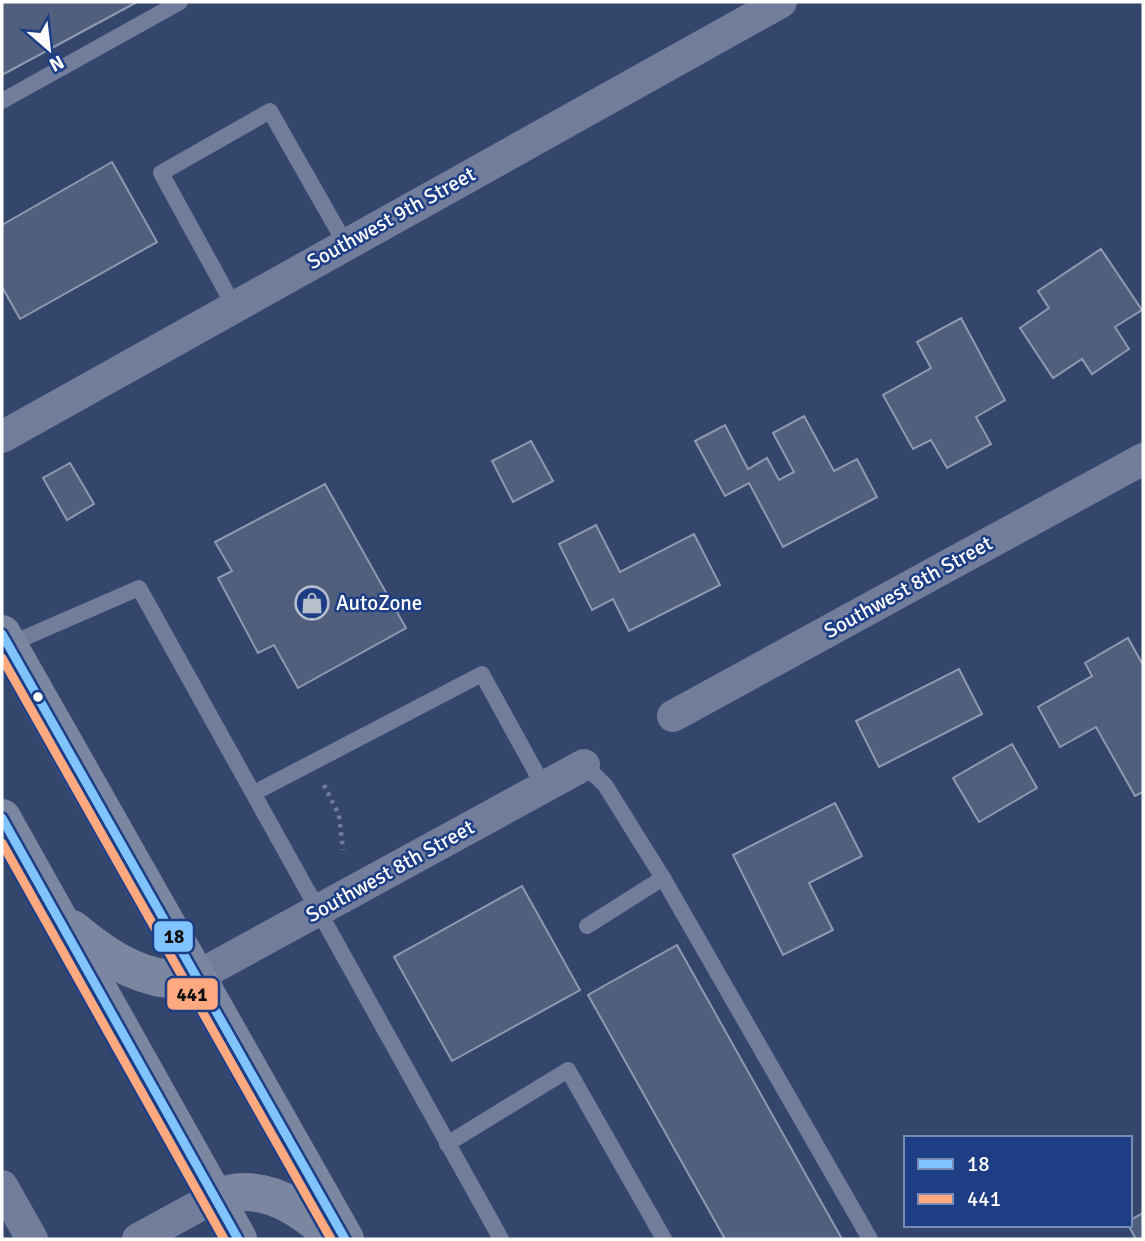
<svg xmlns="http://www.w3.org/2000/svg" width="1145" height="1241" viewBox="0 0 1145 1241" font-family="Signika,sans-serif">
<rect width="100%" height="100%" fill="#35466d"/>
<g fill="#505f7e" stroke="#8f9ab1" stroke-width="2">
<path d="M2 2H137L2 75Z"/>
<path d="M112 162 157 242 20 319 2 287V225Z"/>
<path d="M1101 249 1142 310 1115 327 1129 349 1092 374 1082 359 1053 378 1020 328 1049 308 1038 291Z"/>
<path d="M961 318 1005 400 976 417 991 444 947 468 931 440 913 449 883 395 931 368 917 342Z"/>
<path d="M804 416 834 471 857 459 877 497 783 547 749 483 725 496 695 441 725 425 748 469 767 458 779 480 794 472 773 433Z"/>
<path d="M531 441 553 481 513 502 492 461Z"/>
<path d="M70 463 94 504 67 520 43 478Z"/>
<path d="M325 484 406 628 298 688 274 645 258 653 218 578 232 571 215 542Z"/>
<path d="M596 525 620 572 694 534 720 585 629 631 613 599 592 610 559 544Z"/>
<path d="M1128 638 1143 665V792L1135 796 1096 727 1060 747 1038 707 1092 676 1085 663Z"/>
<path d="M959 669 982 714 879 767 856 721Z"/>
<path d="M1012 744 1037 788 979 822 953 778Z"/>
<path d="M835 803 862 856 809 883 833 930 783 955 733 855Z"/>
<path d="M522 886 580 990 452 1061 394 957Z"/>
<path d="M677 945 842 1239H725L588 995Z"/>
<path d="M1143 1213V1239H1136L1128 1225 1129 1221Z"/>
</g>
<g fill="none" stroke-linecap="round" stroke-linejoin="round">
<path stroke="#717d9b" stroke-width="4.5" stroke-dasharray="3.5 5" stroke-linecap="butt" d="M324 785 339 815 343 850"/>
<g stroke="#717d9b" stroke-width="16">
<path d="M2 101 180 2"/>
<path d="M234 306 161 173 270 111 345 243"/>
<path d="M8 645 139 588 501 1239"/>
<path d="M584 765 605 785 663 878"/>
<path d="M254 793 482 674 544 787"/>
<path d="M587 926 663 878 870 1239"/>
<path d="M447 1144 568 1070 664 1239"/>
</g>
<g stroke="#717d9b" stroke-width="32">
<path d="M2 437 781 2"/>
<path d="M673 716 1143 459"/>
<path d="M196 977 584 765"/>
<path d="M2 1186 32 1239"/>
<path d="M138 1239 215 1197"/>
</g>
<g stroke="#7b86a0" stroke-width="38">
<path d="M2 634 345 1239"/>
<path d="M2 818 238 1239"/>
<path d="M72 929C100 952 131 975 169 979 178 980 188 978 196 977"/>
<path d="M215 1197C224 1196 233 1192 242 1192 280 1191 310 1216 337 1239"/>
</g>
<defs>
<g id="bus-1">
<path d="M2 634 345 1239"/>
<path d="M2 818 238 1239"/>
</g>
<g id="bus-2">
<path d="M2 658 331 1239"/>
<path d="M2 843 224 1239"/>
</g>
</defs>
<use href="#bus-1" stroke="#1d3e85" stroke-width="14"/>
<use href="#bus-2" stroke="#1d3e85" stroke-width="14"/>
<use href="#bus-1" stroke="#80c4ff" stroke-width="9"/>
<use href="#bus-2" stroke="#ffa980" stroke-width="9"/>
</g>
<defs>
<symbol id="shop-ring" viewBox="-11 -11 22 22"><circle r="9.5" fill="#1d3e85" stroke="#b8becc" stroke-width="1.5"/><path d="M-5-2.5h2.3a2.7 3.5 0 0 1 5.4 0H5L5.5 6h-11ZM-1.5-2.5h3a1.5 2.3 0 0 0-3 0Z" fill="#b8becc"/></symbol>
</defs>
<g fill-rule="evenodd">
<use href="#shop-ring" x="293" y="584" width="38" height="38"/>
</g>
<circle fill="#fff" stroke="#1d3e85" stroke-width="2.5" cx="38" cy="697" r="6"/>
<g text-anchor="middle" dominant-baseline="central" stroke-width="5" stroke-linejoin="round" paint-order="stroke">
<g font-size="21" fill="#fff" stroke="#1d3e85">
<text transform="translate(391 218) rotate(-29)">Southwest 9th Street</text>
<text transform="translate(908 587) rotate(-29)">Southwest 8th Street</text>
<text transform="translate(390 871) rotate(-29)">Southwest 8th Street</text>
</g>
<g font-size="21" fill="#fff" stroke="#1d3e85" text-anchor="start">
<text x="336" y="603">AutoZone</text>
</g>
</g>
<g stroke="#1d3e85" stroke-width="2.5">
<rect x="153" y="920" width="41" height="33" rx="7" fill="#80c4ff"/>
<rect x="166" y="977" width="53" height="34" rx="7" fill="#ffa980"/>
</g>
<g font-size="19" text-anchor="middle" font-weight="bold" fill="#111">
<text x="174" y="943">18</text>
<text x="192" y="1001">441</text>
</g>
<rect width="1145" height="1241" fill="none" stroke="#ffffff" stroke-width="7"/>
<rect x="904" y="1136" width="228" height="91" fill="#1d3e85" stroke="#778bb6" stroke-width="2"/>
<rect x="918" y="1159" width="35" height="10" fill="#80c4ff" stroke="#778bb6" stroke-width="2"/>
<text x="967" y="1171" font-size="21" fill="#ffffff">18</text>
<rect x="918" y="1194" width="35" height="10" fill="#ffa980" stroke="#778bb6" stroke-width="2"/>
<text x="967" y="1206" font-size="21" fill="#ffffff">441</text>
<g transform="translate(49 49) rotate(152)" stroke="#1d3e85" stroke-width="5" paint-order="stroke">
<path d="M0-5L12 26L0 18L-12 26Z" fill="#ffffff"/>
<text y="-10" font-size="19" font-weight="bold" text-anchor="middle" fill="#ffffff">N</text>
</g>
</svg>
